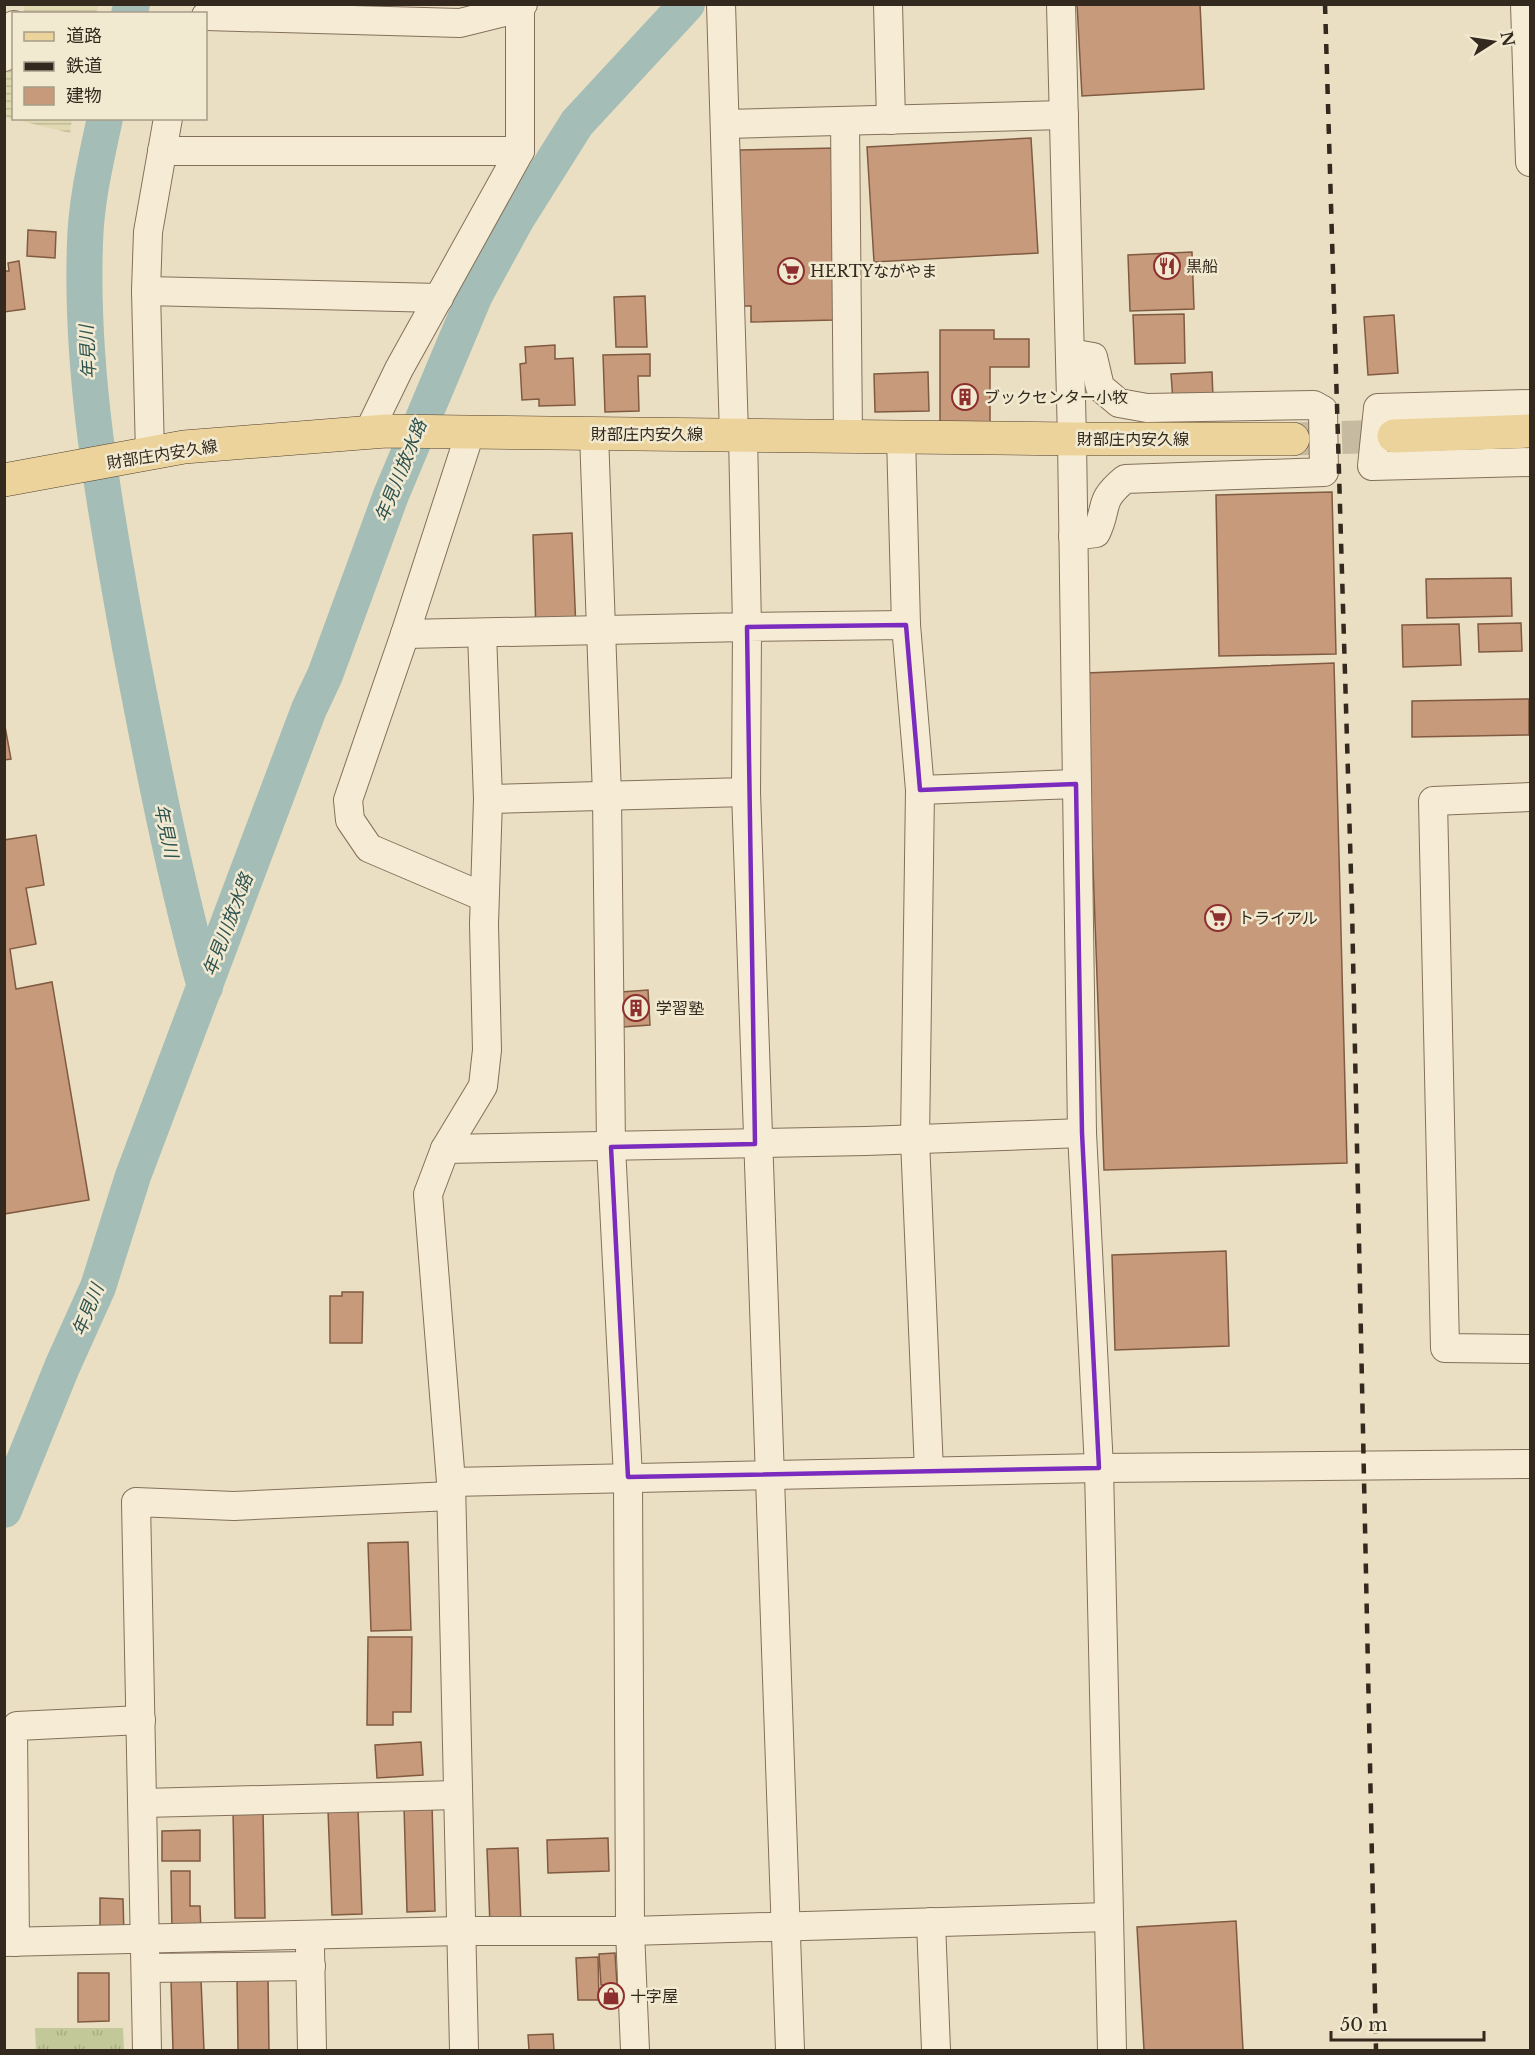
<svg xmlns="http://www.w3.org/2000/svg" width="1535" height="2055" viewBox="0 0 1535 2055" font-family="'Libre Baskerville','Noto Sans JP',serif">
<defs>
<pattern id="farmland-rules" width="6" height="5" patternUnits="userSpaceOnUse" patternTransform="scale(1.5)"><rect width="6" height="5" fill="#dfd8b0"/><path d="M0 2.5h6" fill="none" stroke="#c0b997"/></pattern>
<pattern id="park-tufts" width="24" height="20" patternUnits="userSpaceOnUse" patternTransform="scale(1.5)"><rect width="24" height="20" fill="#c2c897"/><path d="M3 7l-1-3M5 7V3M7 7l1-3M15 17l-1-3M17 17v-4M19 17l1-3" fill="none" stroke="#a7ac82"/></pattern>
</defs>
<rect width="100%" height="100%" fill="#eadfc2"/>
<g fill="url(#farmland-rules)">
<path d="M25 5V4L99 5 96 13H23Z"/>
<path d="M13 46 14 118 72 119 70 133 5 117V78Z"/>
</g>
<path fill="url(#park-tufts)" d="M35 2028H123L124 2050H36Z"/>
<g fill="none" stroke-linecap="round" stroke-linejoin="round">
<g stroke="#a4bdb6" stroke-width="36">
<path d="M129 14 132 4"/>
<path d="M105 118C96 160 86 201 85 243 80 379 106 514 130 647 152 762 174 875 205 987"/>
<path d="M4 1510 62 1367 98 1287 133 1176 309 709 325 675 391 495 475 295 516 220 577 123 687 4"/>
</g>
</g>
<g fill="#c69a7a" stroke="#805b42" stroke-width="1.5">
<path d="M1077 4H1200L1204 89 1082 96Z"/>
<path d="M1031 138 1038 253 874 262 867 147Z"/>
<path d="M837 148 834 320 751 322V306H743L740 150Z"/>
<path d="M28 230 56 232 55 258 27 256Z"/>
<path d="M1192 252 1194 309 1130 311 1128 255Z"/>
<path d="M19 261 25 309 4 312V271H9L8 263Z"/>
<path d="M645 296 647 347H616L614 297Z"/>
<path d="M1184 314 1185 363 1135 364 1133 315Z"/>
<path d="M1394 315 1398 373 1368 375 1364 317Z"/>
<path d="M940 330H994V339H1029V367H990V428H940Z"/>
<path d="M555 345V359L573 358 575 405 539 406V399L522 400 520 364 526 363 525 347Z"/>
<path d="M650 354V376H638L639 411 605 412 603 355Z"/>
<path d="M928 372 929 411 875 412 874 374Z"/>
<path d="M1212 372 1213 398 1173 401 1171 374Z"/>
<path d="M1332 492 1336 654 1219 656 1216 495Z"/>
<path d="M572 533 576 630 536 632 533 535Z"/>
<path d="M1511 578 1512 616 1427 618 1426 579Z"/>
<path d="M1521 623 1522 651 1479 652 1478 624Z"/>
<path d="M1459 624 1461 665 1403 667 1402 625Z"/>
<path d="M1334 663 1347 1163 1104 1170 1086 673Z"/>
<path d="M1529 699V735L1412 737V701Z"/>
<path d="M4 721 11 759 4 760Z"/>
<path d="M36 835 44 885 26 888 36 944 10 949 16 989 52 982 89 1200 4 1214V840Z"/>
<path d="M648 990 650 1025 623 1027 621 992Z"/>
<path d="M1226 1251 1229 1346 1115 1350 1112 1255Z"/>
<path d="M342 1292H363L362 1343H330V1296H342Z"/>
<path d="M408 1542 411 1630 371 1631 368 1543Z"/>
<path d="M368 1637H412L411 1712H393V1725H367Z"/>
<path d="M421 1742 423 1775 377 1778 375 1745Z"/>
<path d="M432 1805 435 1911 407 1912 404 1806Z"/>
<path d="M263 1809 265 1918H235L233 1810Z"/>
<path d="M358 1809 362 1914 332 1915 328 1810Z"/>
<path d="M200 1830V1861H162V1831Z"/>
<path d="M608 1838 609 1871 548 1873 547 1840Z"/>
<path d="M518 1848 521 1924 490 1925 487 1849Z"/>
<path d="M171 1871H190V1906H200L201 1933H172Z"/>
<path d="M100 1898 123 1899 124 1936H100Z"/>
<path d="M1236 1921 1243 2050H1144L1137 1927Z"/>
<path d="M615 1953 617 1984 601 1985 599 1954Z"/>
<path d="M598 1957 599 2000H578L576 1958Z"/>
<path d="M78 1973H109V2021L78 2022Z"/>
<path d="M268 1978 269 2050H238L237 1979Z"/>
<path d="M201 1980 204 2050H173L171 1981Z"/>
<path d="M553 2034 554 2050H529L528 2035Z"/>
</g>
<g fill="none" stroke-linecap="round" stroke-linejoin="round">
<path stroke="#c6bba1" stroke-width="33" stroke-dasharray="33 16" stroke-linecap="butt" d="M1293 439 1394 436"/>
<defs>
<g id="minor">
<path d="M721 4 734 435"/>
<path d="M888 4 891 120"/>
<path d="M1061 4 1072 439 1082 1133 1099 1468 1112 2050"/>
<path d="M1525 4 1530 162"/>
<path d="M206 16 460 23 520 8 523 4"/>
<path d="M4 57 14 25"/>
<path d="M845 121 848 436"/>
<path d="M726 124 1064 115"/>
<path d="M162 151H520"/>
<path d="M146 291 439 298"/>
<path d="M1070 353 1093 357 1100 387 1119 403 1147 408 1314 405 1323 410 1324 472 1125 479C1097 502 1109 506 1096 533L1073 536"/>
<path d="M1530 404 1378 408 1372 466 1530 462"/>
<path d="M369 431 399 369 520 151V8"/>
<path d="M470 433 405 634 747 627 743 435"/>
<path d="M594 434 607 796 611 1147 628 1477 630 1931 635 2050"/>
<path d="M901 436 906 625"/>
<path d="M150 454 146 291 148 232 168 118"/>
<path d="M482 633 488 799"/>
<path d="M405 634 348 800 350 820 369 848 484 897"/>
<path d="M920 790 915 1140 929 1471"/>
<path d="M746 792C757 1212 778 1631 790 2050"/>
<path d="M1530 797 1433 801 1445 1348 1530 1349"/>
<path d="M445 1149 866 1141 1082 1133"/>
<path d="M451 1482 1099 1468 1530 1464"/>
<path d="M143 1803 457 1795"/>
<path d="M931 1922 936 2050"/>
<path d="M4 1942 460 1931H630L1108 1917"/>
<path d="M15 1942 13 1731 17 1726 141 1720"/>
<path d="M310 1948 312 2050"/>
<path d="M147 1968 311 1966"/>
<path d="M147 2050 136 1502 234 1506 451 1496"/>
<path d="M464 2050 451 1482 428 1194 445 1149 483 1086 487 1050 484 924 488 799 746 792 747 627 906 625 920 790 1076 784"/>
</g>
<g id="major">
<path d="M1394 436 1530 431"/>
<path d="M4 480 184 447 386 431 1072 439H1293"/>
</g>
</defs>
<use href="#minor" stroke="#83705b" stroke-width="30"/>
<use href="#major" stroke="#513f2f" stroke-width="34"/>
<use href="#minor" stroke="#f6ecd5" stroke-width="28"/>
<use href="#major" stroke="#ecd39c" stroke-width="33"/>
<path stroke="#34291e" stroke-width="4.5" stroke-dasharray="10 10" stroke-linecap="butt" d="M1325 4 1352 908 1376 2050"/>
</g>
<path fill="none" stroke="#7b2cbf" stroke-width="4.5" stroke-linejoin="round" d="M906 625 920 790 1076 784 1082 1133 1099 1468 628 1477 611 1147 755 1144 747 627Z"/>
<defs>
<symbol id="restaurant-ring" viewBox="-11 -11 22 22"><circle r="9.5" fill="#f2e9d1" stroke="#8e2f2f" stroke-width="1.5"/><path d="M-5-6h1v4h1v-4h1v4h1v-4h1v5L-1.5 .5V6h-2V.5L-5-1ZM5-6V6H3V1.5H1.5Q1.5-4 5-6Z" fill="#8e2f2f"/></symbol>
<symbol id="supermarket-ring" viewBox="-11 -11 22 22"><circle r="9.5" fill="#f2e9d1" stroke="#8e2f2f" stroke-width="1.5"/><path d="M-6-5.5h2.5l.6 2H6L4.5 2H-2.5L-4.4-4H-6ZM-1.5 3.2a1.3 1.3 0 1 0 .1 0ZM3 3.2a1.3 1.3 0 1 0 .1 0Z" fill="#8e2f2f"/></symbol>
<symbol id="building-ring" viewBox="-11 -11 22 22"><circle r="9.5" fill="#f2e9d1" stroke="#8e2f2f" stroke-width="1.5"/><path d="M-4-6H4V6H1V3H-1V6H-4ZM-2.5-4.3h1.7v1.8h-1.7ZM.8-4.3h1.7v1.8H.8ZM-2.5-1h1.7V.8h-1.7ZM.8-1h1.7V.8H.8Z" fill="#8e2f2f"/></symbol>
<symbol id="shop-ring" viewBox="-11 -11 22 22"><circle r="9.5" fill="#f2e9d1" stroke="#8e2f2f" stroke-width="1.5"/><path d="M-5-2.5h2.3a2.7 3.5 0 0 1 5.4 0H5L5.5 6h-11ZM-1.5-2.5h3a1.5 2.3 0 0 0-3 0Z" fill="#8e2f2f"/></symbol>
</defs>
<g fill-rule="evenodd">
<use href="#restaurant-ring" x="1152" y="251" width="30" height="30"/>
<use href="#supermarket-ring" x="776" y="256" width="30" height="30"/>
<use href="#building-ring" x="950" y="382" width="30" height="30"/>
<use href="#supermarket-ring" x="1203" y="903" width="30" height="30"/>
<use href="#building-ring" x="621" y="993" width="30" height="30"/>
<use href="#shop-ring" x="596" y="1981" width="30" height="30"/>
</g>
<g text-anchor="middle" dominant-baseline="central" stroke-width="5" stroke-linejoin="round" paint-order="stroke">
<g font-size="16" fill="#34291e" stroke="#f2e9d1" text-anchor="start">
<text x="1186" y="266">黒船</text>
<text x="810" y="271">HERTYながやま</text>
<text x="984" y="397">ブックセンター小牧</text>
<text x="1238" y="918">トライアル</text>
<text x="656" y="1008">学習塾</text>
<text x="630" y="1996">十字屋</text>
</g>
<g font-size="16" fill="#34291e" stroke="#f2e9d1">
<text x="647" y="434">財部庄内安久線</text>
<text x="1133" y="439">財部庄内安久線</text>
<text transform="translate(162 454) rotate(-9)">財部庄内安久線</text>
</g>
<g font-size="18" font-style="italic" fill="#2e5350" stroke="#f2e9d1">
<text transform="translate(88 352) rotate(-93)">年見川</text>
<text transform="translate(401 471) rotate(-68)">年見川放水路</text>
<text transform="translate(166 831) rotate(78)">年見川</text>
<text transform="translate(228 925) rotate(-69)">年見川放水路</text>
<text transform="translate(88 1310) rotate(-68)">年見川</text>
</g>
</g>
<rect width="1535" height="2055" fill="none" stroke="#34291e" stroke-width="12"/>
<rect x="12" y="12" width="195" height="108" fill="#f2e9d1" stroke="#a69c89" stroke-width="1.5"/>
<rect x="24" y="32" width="30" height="9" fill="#ecd39c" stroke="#a69c89" stroke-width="1.5"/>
<text x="66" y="42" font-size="18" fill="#34291e">道路</text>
<rect x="24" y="62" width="30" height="9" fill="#34291e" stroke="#a69c89" stroke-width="1.5"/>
<text x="66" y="72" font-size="18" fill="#34291e">鉄道</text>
<rect x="24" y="87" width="30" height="18" fill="#c69a7a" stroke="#a69c89" stroke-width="1.5"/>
<text x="66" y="102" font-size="18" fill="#34291e">建物</text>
<g transform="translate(1493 42) rotate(78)" stroke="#f2e9d1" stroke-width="4.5" paint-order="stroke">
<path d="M0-4.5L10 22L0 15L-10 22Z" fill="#34291e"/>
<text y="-9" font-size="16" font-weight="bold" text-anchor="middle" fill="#34291e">N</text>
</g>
<path d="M1331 2031v9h153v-9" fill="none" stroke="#34291e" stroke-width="3"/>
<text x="1340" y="2031" font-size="18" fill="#34291e" stroke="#f2e9d1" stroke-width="4.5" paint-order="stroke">50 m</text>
</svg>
